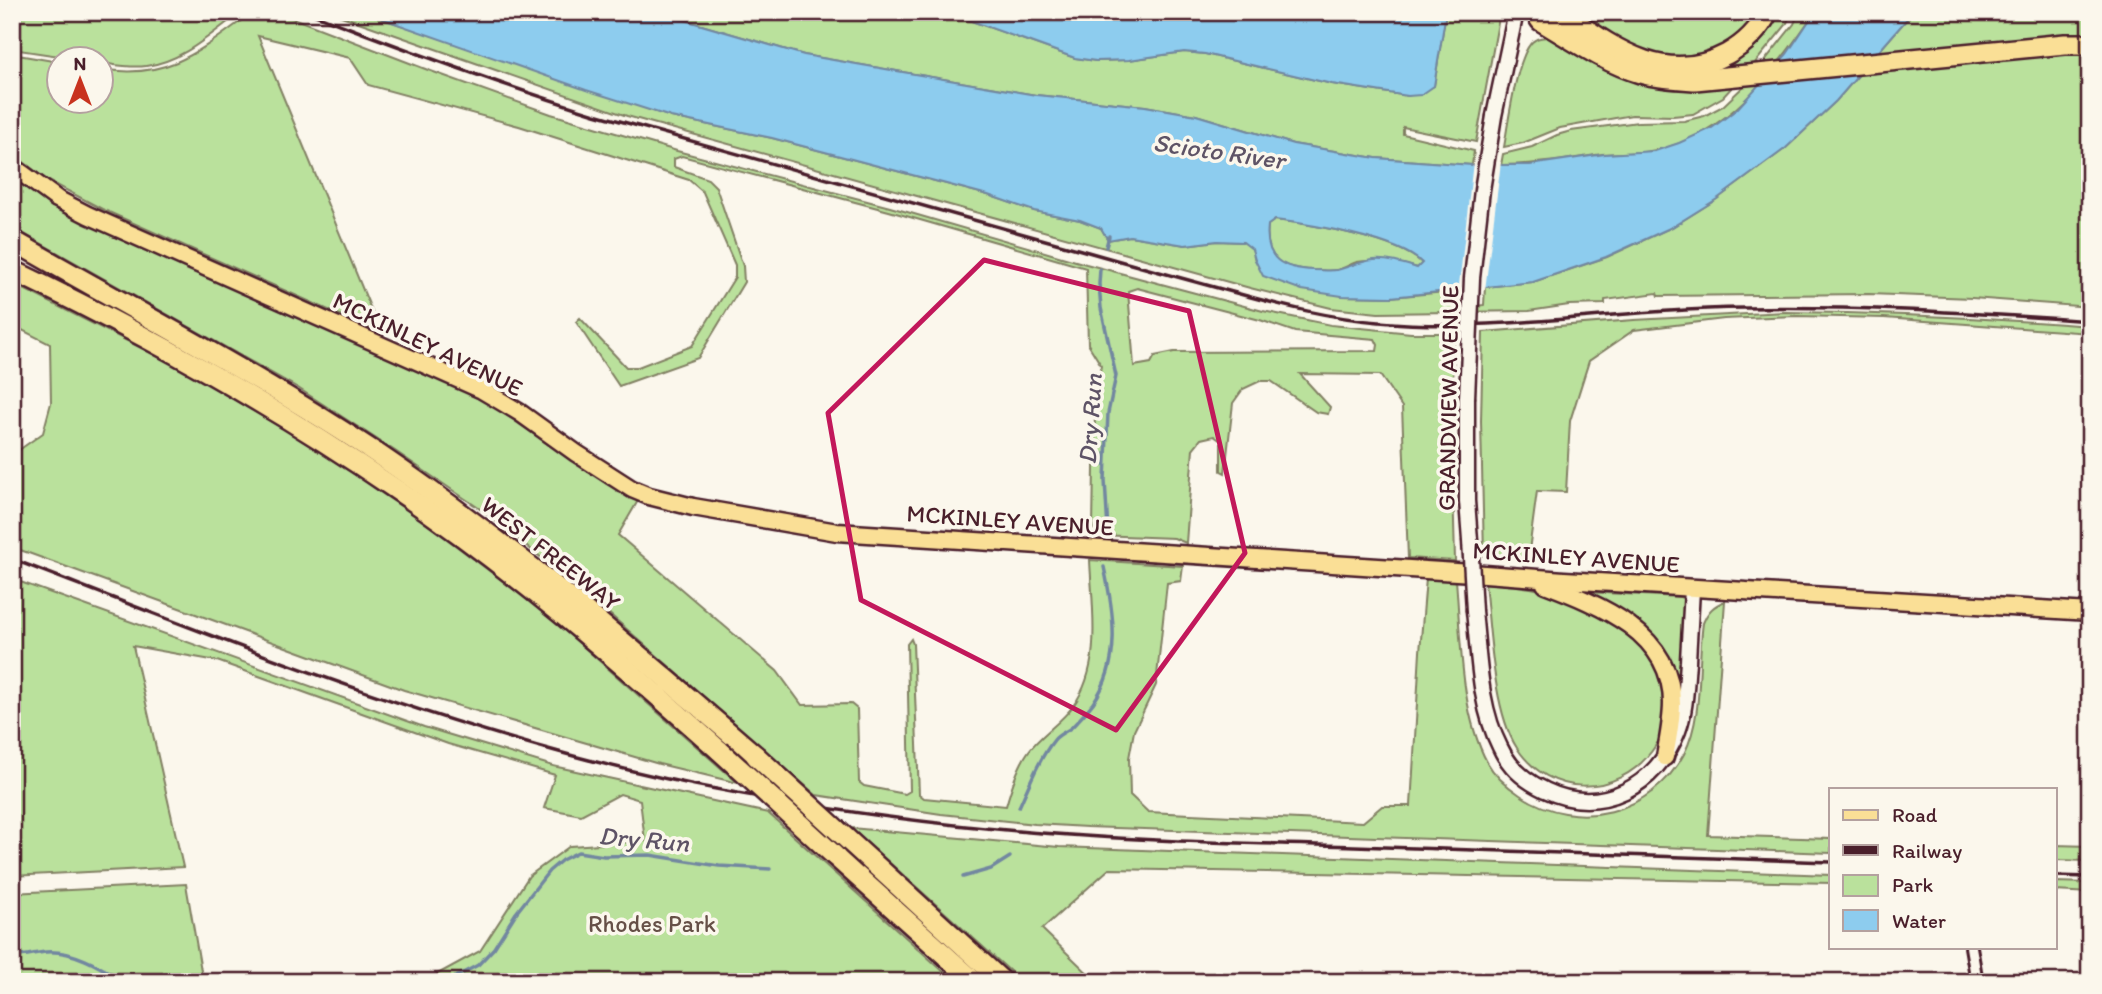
<svg xmlns="http://www.w3.org/2000/svg" width="2102" height="994" viewBox="0 0 2102 994" font-family="Itim,sans-serif">
<rect width="100%" height="100%" fill="#fbf7ec"/>
<filter id="ink" filterUnits="userSpaceOnUse"><feTurbulence type="fractalNoise" baseFrequency=".0143" numOctaves="2"/><feDisplacementMap in="SourceGraphic" scale="14" xChannelSelector="R" yChannelSelector="G"/><feConvolveMatrix kernelMatrix="1 2 1 2 8 2 1 2 1" color-interpolation-filters="sRGB"/></filter>
<g filter="url(#ink)">
<g fill="#bae19c" stroke="#828064" stroke-width="2" fill-rule="evenodd">
<path d="M12 12H241C212 33 182 62 146 66 131 68 116 65 102 63V60L79 59 12 49Z"/>
<path d="M253 12H277L428 70 551 114 677 151 890 207 1086 264 1263 311 1331 325 1411 333H1454L1452 442 1455 561 1408 558 1402 407 1380 375 1300 374 1330 407 1328 414 1316 412 1271 381H1260L1243 389 1233 403 1225 473 1221 471V441L1214 436 1201 439 1193 449 1186 543 1174 538 1097 535 1093 527 1095 409 1101 365 1088 344 1086 268 889 211 682 156 674 159V167L708 179 716 187 743 266 744 282 698 358 619 386 576 322 580 318 626 367H638L692 346 735 277V265L703 192 689 180 519 126 368 85 350 58 258 36 373 314 369 328 102 209 47 180 12 153V54L59 62 60 102H102V69C169 81 202 49 253 12ZM1137 288 1260 320 1295 332 1375 339 1378 345 1377 351 1174 352 1155 356 1151 363 1134 366 1128 291Z"/>
<path d="M330 12H363L671 117 772 138 988 195 1034 211 1080 220 1101 228 1108 240 1130 236 1185 245 1217 241 1243 242 1252 248 1255 260 1342 296 1391 297 1457 291V309L1484 305 1485 287 1533 282 1607 257 1672 227 1717 199 1786 148 1836 101 1913 12H2090V307L1972 298 1869 294 1658 296 1657 293 1605 300V304L1569 305 1529 311 1378 313 1331 308 1250 288 627 116Z"/>
<path d="M657 12H926L963 18 1075 58 1096 61 1129 60 1184 52 1205 54 1332 84 1408 96 1434 86 1446 12H1500L1476 142 1403 127V134L1474 151 1472 165 1376 158 1293 144 1196 115 1145 106 1036 95 804 55Z"/>
<path d="M1579 12H1758C1754 18 1750 25 1745 30 1721 56 1676 64 1644 51 1621 41 1600 26 1579 12Z"/>
<path d="M1773 12H1792L1786 25 1750 69 1688 71Z"/>
<path d="M1799 12H1815C1775 70 1729 135 1656 150 1639 154 1620 152 1602 154 1568 159 1535 165 1501 165L1503 154 1532 147 1557 135 1571 131 1638 122 1684 121 1704 116 1723 106 1747 83 1794 24Z"/>
<path d="M1551 37 1734 85 1723 97 1693 114 1673 116 1632 115 1560 128 1523 143 1504 147C1508 126 1517 49 1535 40 1539 37 1546 37 1551 37Z"/>
<path d="M12 175 92 225 456 387 493 406 608 485 639 499 618 535 777 671 802 705 851 704 857 709 859 782 864 786 905 794 910 791 907 644 911 639 913 644 919 794 924 798 1006 806C1011 788 1017 768 1028 752 1040 735 1061 723 1073 706 1103 665 1092 608 1090 560L1183 566 1181 581 1167 583 1156 685 1134 731 1129 758 1130 795 1148 812 1363 822 1382 806H1411L1420 652 1426 578 1456 580C1461 637 1460 712 1487 762 1494 775 1508 787 1520 795 1577 833 1652 814 1684 754 1704 715 1697 665 1703 623 1708 611 1713 606 1725 601L1708 835 1831 839V853L1087 827 1035 824 941 814 816 795 590 597 486 513 395 451 298 388 12 227Z"/>
<path d="M1275 220C1310 224 1398 239 1422 263L1418 268C1402 263 1373 259 1357 262 1350 264 1344 269 1336 270 1329 271 1322 270 1314 270 1282 269 1264 260 1268 225Z"/>
<path d="M12 283 177 366 287 431 406 508 545 613 738 783 659 764 404 690 12 547V455L43 433 51 403 50 344 12 325Z"/>
<path d="M1785 312C1887 313 1988 318 2090 326V333L1884 318 1797 316 1724 319 1634 330 1589 361 1570 421 1566 492 1537 491 1528 558 1523 560 1484 556 1481 421 1483 332 1634 320Z"/>
<path d="M12 579 424 727 553 766 768 813 955 982H423L480 951 529 876 570 846 645 841 640 800 620 794 581 815 544 808 555 775 448 744 217 661 133 646 183 867 12 876Z"/>
<path d="M1485 583C1510 585 1535 587 1558 595 1578 600 1597 615 1615 624 1622 628 1631 632 1638 637 1644 642 1660 664 1662 671 1665 678 1664 690 1664 697 1664 707 1667 720 1664 729 1662 738 1656 745 1651 752 1616 798 1549 797 1517 748 1493 712 1490 627 1485 583Z"/>
<path d="M1586 592 1680 597 1685 599 1681 675 1672 674 1586 595Z"/>
<path d="M851 828 1059 847 1831 875V883L1109 869 1042 929 1097 982H1022Z"/>
<path d="M2055 845 2090 846V861L2055 860Z"/>
<path d="M2055 882 2090 883V893L2055 891Z"/>
<path d="M186 884 203 982H12V893Z"/>
</g>
<g fill="#8dccee" stroke="#7287a0" stroke-width="2" fill-rule="evenodd">
<path d="M363 12H657L804 55 1036 95 1145 106 1196 115 1293 144 1376 158 1472 165H1530L1605 154 1655 151 1679 143 1712 128 1737 109 1787 54 1815 12H1913L1836 101 1786 148 1717 199 1672 227 1606 257 1533 282 1391 297 1342 296 1302 290 1263 276 1255 260 1252 249 1243 242 1217 241 1185 245 1130 236 1108 240 1101 228 1080 220 1034 211 988 195 772 138 671 117 586 90ZM1275 220C1310 224 1399 239 1422 263L1417 268C1404 264 1389 259 1374 260 1360 261 1350 267 1337 270 1329 271 1322 270 1314 270 1283 269 1264 260 1268 225Z"/>
<path d="M926 12H1446L1434 86 1421 95 1408 96 1332 84 1205 54 1184 52 1129 60 1096 61 1075 58 963 18Z"/>
</g>
<path fill="#fbf7ec" d="M1473 162H1501L1485 290 1458 294Z"/>
<g fill="none" stroke-linecap="round" stroke-linejoin="round">
<g stroke="#7287a0" stroke-width="3.5">
<path d="M1106 247 1109 236"/>
<path d="M1100 269 1099 284 1101 308 1116 376 1108 413 1105 480 1108 531"/>
<path d="M1019 807C1029 785 1039 759 1054 740 1059 734 1066 732 1072 727 1079 720 1087 711 1093 703 1122 662 1114 613 1104 567"/>
<path d="M963 877 991 869 1010 857"/>
<path d="M12 956C24 957 34 953 46 952 74 950 102 968 125 982"/>
<path d="M446 982 478 965 494 948 516 913 549 871 562 860 578 852 604 856 650 855 719 866 770 869"/>
</g>
<defs>
<path id="street" d="M1971 947 1977 982"/>
<g id="secondary">
<path d="M1494 116 1516 12"/>
<path d="M1467 398V501L1470 540"/>
<path d="M1474 611C1479 656 1479 706 1500 747 1509 767 1525 781 1545 790 1601 817 1657 786 1678 731 1686 710 1686 685 1688 662 1689 637 1691 612 1692 588"/>
</g>
<g id="primary">
<path d="M12 166 57 199 88 215 482 390 519 412 576 453 632 489 649 496 693 507 837 532 1472 573 1564 580 2090 612"/>
<path d="M1545 584C1600 605 1672 633 1672 703 1672 721 1668 739 1665 757"/>
</g>
<g id="highway">
<path d="M1535 12 1541 21C1573 40 1604 62 1640 73 1657 78 1677 79 1695 80L2065 44H2090"/>
<path d="M1561 12C1612 47 1664 88 1727 54 1745 44 1759 30 1768 12"/>
<path d="M12 240C135 311 261 376 379 455 512 545 634 650 756 756"/>
<path d="M12 270C145 334 273 405 394 488 510 566 616 658 720 751"/>
<path d="M835 856 975 982"/>
<path d="M870 860 1003 982"/>
</g>
</defs>
<use href="#street" stroke="#4a1f2b" stroke-width="16"/>
<use href="#secondary" stroke="#4a1f2b" stroke-width="19"/>
<use href="#primary" stroke="#4a1f2b" stroke-width="21"/>
<use href="#highway" stroke="#4a1f2b" stroke-width="24"/>
<use href="#street" stroke="#fbf7ec" stroke-width="10"/>
<use href="#secondary" stroke="#fbf7ec" stroke-width="14"/>
<use href="#primary" stroke="#fadf96" stroke-width="16"/>
<use href="#highway" stroke="#fadf96" stroke-width="19"/>
<g stroke="#4a1f2b" stroke-width="3.5">
<path d="M308 12C403 49 498 84 595 114 757 160 919 205 1081 250 1133 265 1185 279 1236 293 1283 306 1330 318 1379 322 1488 332 1598 313 1707 309 1835 304 1962 312 2090 321"/>
<path d="M12 559C236 645 459 736 695 785 802 806 910 822 1018 831 1130 841 1242 843 1354 846 1513 852 1672 857 1831 862"/>
<path d="M2055 876 2090 877"/>
</g>
<defs>
<g id="secondary-bridge">
<path d="M1467 398 1472 278 1482 190 1494 116"/>
<path d="M1470 540 1474 611"/>
</g>
<g id="highway-bridge">
<path d="M720 751 835 856"/>
<path d="M756 756 870 860"/>
</g>
</defs>
<use href="#secondary-bridge" stroke="#4a1f2b" stroke-width="19" stroke-linecap="butt"/>
<use href="#highway-bridge" stroke="#4a1f2b" stroke-width="24" stroke-linecap="butt"/>
<use href="#secondary-bridge" stroke="#fbf7ec" stroke-width="14"/>
<use href="#highway-bridge" stroke="#fadf96" stroke-width="19"/>
</g>
</g>
<path fill="none" stroke="#c2185b" stroke-width="5" stroke-linejoin="round" d="M984 260 1189 311 1245 553 1116 730 861 600 828 413Z"/>
<g text-anchor="middle" dominant-baseline="central" stroke-width="7" stroke-linejoin="round" paint-order="stroke">
<g font-size="24" fill="#4a1f2b" stroke="#fbf7ec">
<text transform="translate(428 344) rotate(26)">MCKINLEY AVENUE</text>
<text transform="translate(1448 398) rotate(-89)">GRANDVIEW AVENUE</text>
<text transform="translate(1010 520) rotate(4)">MCKINLEY AVENUE</text>
<text transform="translate(551 553) rotate(38)">WEST FREEWAY</text>
<text transform="translate(1576 557) rotate(4)">MCKINLEY AVENUE</text>
</g>
<g font-size="24" fill="#665047" stroke="#fbf7ec">
<text x="652" y="923">Rhodes Park</text>
</g>
<g font-size="26" font-style="italic" fill="#5e5366" stroke="#fbf7ec">
<text transform="translate(1219 151) rotate(8)">Scioto River</text>
<text transform="translate(1090 419) rotate(-86)">Dry Run</text>
<text transform="translate(644 839) rotate(5)">Dry Run</text>
</g>
</g>
<rect width="2102" height="994" fill="none" stroke="#fbf7ec" stroke-width="42"/>
<rect x="21" y="21" width="2060" height="952" fill="none" stroke="#4a1f2b" stroke-width="2.5" filter="url(#ink)"/>
<rect x="1829" y="788" width="228" height="161" fill="#fbf7ec" stroke="#b4a19f" stroke-width="2"/>
<rect x="1843" y="810" width="35" height="10" fill="#fadf96" stroke="#b4a19f" stroke-width="2"/>
<text x="1892" y="822" font-size="21" fill="#4a1f2b">Road</text>
<rect x="1843" y="845" width="35" height="10" fill="#4a1f2b" stroke="#b4a19f" stroke-width="2"/>
<text x="1892" y="858" font-size="21" fill="#4a1f2b">Railway</text>
<rect x="1843" y="875" width="35" height="21" fill="#bae19c" stroke="#b4a19f" stroke-width="2"/>
<text x="1892" y="892" font-size="21" fill="#4a1f2b">Park</text>
<rect x="1843" y="910" width="35" height="21" fill="#8dccee" stroke="#b4a19f" stroke-width="2"/>
<text x="1892" y="928" font-size="21" fill="#4a1f2b">Water</text>
<g transform="translate(80 80)"><circle r="33" fill="#fbf7ec" stroke="#b4a19f" stroke-width="2"/>
<path d="M0-5L12 26L0 18L-12 26Z" fill="#c8321e"/>
<text y="-10" font-size="19" font-weight="bold" text-anchor="middle" fill="#4a1f2b">N</text>
</g>
</svg>
